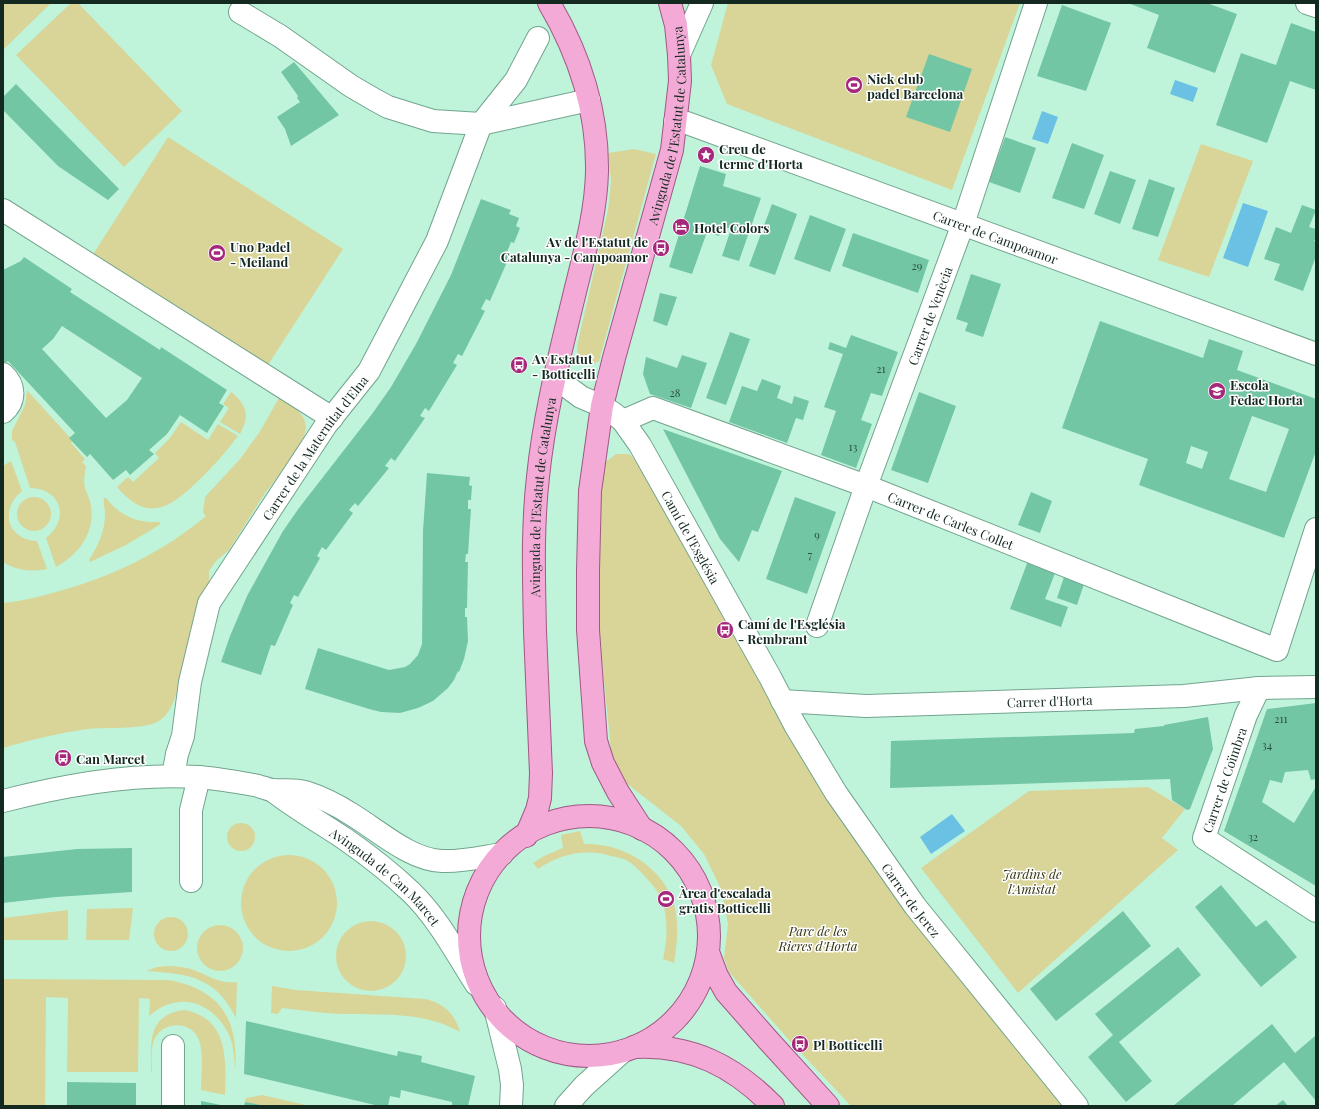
<svg xmlns="http://www.w3.org/2000/svg" width="1319" height="1109" viewBox="0 0 1319 1109" font-family="'Playfair Display',serif">
<rect width="100%" height="100%" fill="#bff4db"/>
<g fill="#d9d598">
<path d="M3 3H51L3 50Z"/>
<path d="M71 3H78L182 111 124 167 16 55Z"/>
<path d="M728 3H1020L952 190 727 104 711 65Z"/>
<path d="M168 137 343 249 266 368 92 256Z"/>
<path d="M1201 144 1253 161 1209 277 1158 260Z"/>
<path d="M634 149 656 154 599 361 591 365 582 364 578 356 577 346 608 210 611 181 608 153Z"/>
<path d="M27 390 73 441 71 443 85 459 82 462 86 466C85 473 83 482 85 488 87 494 90 499 91 506 95 533 79 554 56 567L46 538C70 519 62 489 30 488L15 442 12 440V431L25 405Z"/>
<path d="M231 392C247 404 250 417 240 434L220 422 229 408 223 404Z"/>
<path d="M279 398C298 409 313 418 302 442L304 444 265 493 229 550 216 561 209 571V584L174 701C170 710 165 718 157 722 140 730 106 727 87 729 59 733 30 740 3 748V603C23 601 43 596 63 590 116 575 164 551 206 516L203 513 205 497 240 459 259 433Z"/>
<path d="M181 422 208 440 218 424 238 436C225 453 212 468 197 482 168 510 147 522 117 487L128 477 133 482 159 458 155 453 170 438Z"/>
<path d="M616 454H629L641 465 816 776 1069 1106H851L789 1040 729 972 724 958 728 924 721 889 704 854 681 826 621 779 611 750 600 641 596 613 600 475 604 463Z"/>
<path d="M11 461 22 491C0 509 6 539 37 541L47 569C32 572 17 571 3 562V466Z"/>
<circle cx="34" cy="514" r="17"/>
<path d="M104 498H106C120 516 137 523 159 522L161 524 126 545 90 562 89 560C98 546 105 531 105 514 105 508 103 503 104 498Z"/>
<path d="M1148 787 1185 809 1162 838 1178 850 1018 993 921 868 1029 791Z"/>
<circle cx="241" cy="837" r="14"/>
<path d="M580 831 584 844C622 842 666 868 675 908 679 927 677 944 674 963L663 959C667 942 668 925 664 907 662 897 656 889 649 881 642 873 635 865 626 860 622 858 616 857 611 856 586 848 560 854 538 869L533 863 544 856 563 848 561 835Z"/>
<circle cx="289" cy="903" r="48"/>
<path d="M133 908 129 940H86L87 909Z"/>
<path d="M68 910V940H3V918Z"/>
<circle cx="171" cy="934" r="17"/>
<circle cx="371" cy="956" r="35"/>
<circle cx="220" cy="948" r="23"/>
<path d="M168 966C176 966 183 967 191 969 208 975 218 984 237 982L236 1018C215 976 188 974 146 971L157 967Z"/>
<path d="M3 979 168 980C219 989 239 1018 235 1070 234 1057 234 1043 227 1031 209 999 176 992 149 1016L150 999 139 998 138 1072H67L68 998 46 997 45 1106H3Z"/>
<path d="M272 986 296 990 425 999C444 1003 455 1014 460 1032 424 1011 381 1015 340 1014 321 1013 301 1010 282 1008L278 1014 271 1013Z"/>
<path d="M184 1010C229 1018 226 1060 225 1095L201 1090C201 1077 204 1048 198 1038 190 1021 164 1021 155 1038 150 1047 152 1061 152 1072H151C151 1043 147 1015 184 1010Z"/>
<path d="M262 1095 310 1106H264L245 1102 246 1098Z"/>
</g>
<g fill="#6bc1e3">
<path d="M1175 80 1198 88 1193 102 1170 94Z"/>
<path d="M1042 111 1058 117 1048 144 1032 139Z"/>
<path d="M1243 203 1268 211 1248 267 1223 258Z"/>
<path d="M952 814 965 831 931 854 920 837Z"/>
</g>
<g fill="#73c6a4" fill-rule="evenodd">
<path d="M1128 3H1207L1237 14 1215 73 1147 48 1159 15Z"/>
<path d="M1062 5 1111 23 1086 91 1037 76Z"/>
<path d="M1291 23 1316 32V90L1290 81 1267 143 1216 125 1241 53 1276 65Z"/>
<path d="M929 54 972 69 950 132 906 117Z"/>
<path d="M294 62 339 115 291 146 285 129 277 117 300 102 297 98 298 96 281 72Z"/>
<path d="M16 84 119 189 108 200 58 166 3 110V97Z"/>
<path d="M1005 137 1036 148 1020 193 989 182Z"/>
<path d="M1072 143 1104 155 1084 209 1052 198Z"/>
<path d="M700 166 726 174 723 186 761 198 739 261 722 256 731 229 723 226 719 236 707 232 692 274 669 267Z"/>
<path d="M1110 171 1136 180 1120 224 1094 214Z"/>
<path d="M1149 179 1175 188 1158 237 1132 229Z"/>
<path d="M481 199 511 210 509 214 519 218 516 226 520 228 514 243 511 242 507 252 511 253 490 301 486 299 481 309 485 311 462 356 458 354 453 363 457 365 429 411 425 408 420 416 425 418 395 461 391 458 385 466 389 468 358 506 355 503 349 510 353 513 326 550 322 547 317 556 320 558 298 597 294 595 290 603 293 605 275 646 271 645 261 675 221 662 230 636 247 596 283 531 299 508 372 414 391 387 416 344 451 275Z"/>
<path d="M772 204 797 214 775 275 749 266Z"/>
<path d="M1302 205 1316 210 1309 227 1316 229V237L1314 241 1316 242V260L1315 259 1303 291 1274 280 1280 264 1264 259 1276 227 1291 233Z"/>
<path d="M810 215 846 229 830 272 794 259Z"/>
<path d="M853 233 929 260 918 293 842 266Z"/>
<path d="M24 257 72 289 70 292 160 350 161 347 227 390 219 403 224 406 207 433 180 415 167 434 149 450 154 454 130 475 126 470 113 480 90 454 87 457 69 438 75 433 8 361 5 363 3 361V270L21 261ZM62 326 142 378 127 400 106 418 42 349 53 339Z"/>
<path d="M971 274 1001 284 983 337 965 331 968 323 956 319Z"/>
<path d="M660 293 677 297 667 326 653 321Z"/>
<path d="M1100 321 1203 358 1209 339 1243 351 1237 370 1316 399V451L1284 538 1139 485 1148 459 1062 428ZM1252 416 1289 429 1266 492 1229 479ZM1191 446 1208 452 1202 469 1186 463Z"/>
<path d="M730 332 750 339 726 405 706 398Z"/>
<path d="M851 335 898 352 882 396 871 393 861 420 872 424 856 468 821 455 836 411 824 407 843 354 828 349 830 342 846 348Z"/>
<path d="M682 355 707 363 691 408 650 394 643 374 646 357 677 368Z"/>
<path d="M762 379 781 386 777 398 792 404 794 396 809 401 803 420 796 418 787 443 729 422 742 386 757 391Z"/>
<path d="M919 392 956 406 928 483 891 470Z"/>
<path d="M663 429 782 471 758 532 752 530 739 562 720 539Z"/>
<path d="M427 473 470 477 469 485 472 486 471 500H468V509H471L468 554H466L465 562H468L467 608H465V617H467L468 641 464 659 459 672 458 671 454 680 448 688 433 701 418 708 400 713 381 712 369 709 305 689 318 648 389 670 405 667 410 664 418 655 422 644 423 531Z"/>
<path d="M1031 492 1052 501 1040 533 1018 525Z"/>
<path d="M795 497 836 512 807 594 766 579Z"/>
<path d="M1029 558 1057 568 1045 599 1068 607 1061 627 1010 609Z"/>
<path d="M1066 571 1086 578 1077 605 1057 598Z"/>
<path d="M1316 703V779L1311 780 1308 770 1285 772 1282 783 1270 780 1262 802 1294 823 1315 788H1316V886L1224 831 1267 709Z"/>
<path d="M1208 717 1213 749 1190 809 1187 810 1172 800 1170 779 890 788 891 741 1134 733 1135 729 1164 726V725Z"/>
<path d="M132 848V892L56 897 3 903V857L77 849Z"/>
<path d="M1221 885 1256 927 1266 920 1297 957 1261 987 1195 907Z"/>
<path d="M1123 911 1151 946 1056 1021 1030 989Z"/>
<path d="M1178 947 1201 975 1119 1042 1152 1081 1126 1102 1088 1057 1113 1035 1095 1014Z"/>
<path d="M246 1021 397 1056 398 1051 422 1056 421 1062 475 1076 468 1106H452V1102L401 1090 400 1098 390 1096 388 1106H379L244 1074Z"/>
<path d="M1272 1024 1295 1053 1315 1036 1316 1038V1101L1284 1062 1232 1106H1173Z"/>
<path d="M67 1082 136 1083V1106H67Z"/>
<path d="M1283 1100 1288 1106H1275Z"/>
<path d="M201 1101 221 1105V1106H201Z"/>
<path d="M245 1102 261 1105V1106H244Z"/>
</g>
<g fill="none" stroke-linecap="round" stroke-linejoin="round">
<defs>
<g id="minor">
<path d="M1307 3 1316 6"/>
<path d="M240 12 280 36 351 86 375 100 388 107 433 121 481 124 589 100"/>
<path d="M679 55 702 3"/>
<path id="s1" d="M675 122 687 123 1316 354"/>
<path d="M3 210 332 418"/>
<path d="M3 374C15 385 16 401 3 412"/>
<path id="s2" d="M554 377 581 397 602 406 613 413 623 421 640 445 770 677 795 725 836 793 915 906 1077 1106"/>
<path id="s3" d="M623 421 653 408 866 486 1277 650 1316 529"/>
<path id="s4" d="M817 626 866 486 963 224 1036 3"/>
<path d="M1259 688 1246 715 1204 838 1316 911"/>
<path id="s5" d="M782 701 866 706 1184 696 1259 688 1316 687"/>
<path id="s6" d="M173 776 177 754 183 736 190 682 209 603 326 425 369 371 437 241 481 124 516 80 538 38"/>
<path id="s7" d="M272 790C295 808 321 823 345 839 368 855 391 873 411 892 438 918 456 953 476 984"/>
<path d="M3 801C65 785 133 773 197 777 216 778 236 782 254 785 260 786 266 789 272 790 283 791 294 789 305 792 321 797 337 805 351 814 378 830 410 860 442 861 462 862 482 857 502 854"/>
<path d="M191 881V810L199 777"/>
<path d="M495 1008 510 1069 512 1085 511 1106"/>
<path d="M173 1046V1106"/>
<path d="M566 1106 584 1086 623 1051"/>
</g>
<g id="major">
<circle cx="589" cy="936" r="120"/>
<path id="s8" d="M642 829 618 792 603 763 596 741 588 630V571L590 491 602 406 614 358 672 150 680 81 679 55 676 25 670 3"/>
<path id="s9" d="M526 836 537 810 540 798 541 773C539 726 537 679 535 631 534 580 532 529 538 477 544 417 559 358 573 300 583 258 596 215 597 172 598 112 579 54 549 3"/>
<path d="M708 952 717 976 726 992 768 1040 828 1106"/>
<path d="M634 1047C691 1044 734 1066 773 1106"/>
</g>
</defs>
<use href="#minor" stroke="#72a48e" stroke-width="24"/>
<use href="#major" stroke="#a05884" stroke-width="24"/>
<use href="#minor" stroke="#fff" stroke-width="22"/>
<use href="#major" stroke="#f3aad6" stroke-width="22"/>
</g>
<defs>
<symbol id="stadium-disc" viewBox="-11 -11 22 22"><circle r="9.5" fill="#a5287a" stroke="#fff"/><path d="M0-5a6.5 5 0 1 0 0 10a6.5 5 0 1 0 0-10ZM-3.5-1.8h7v3.6h-7Z" fill="#fff"/></symbol>
<symbol id="sight-disc" viewBox="-11 -11 22 22"><circle r="9.5" fill="#a5287a" stroke="#fff"/><path d="M0-6L1.8-2.2L6-1.7L2.9 1.2L3.7 5.4L0 3.3L-3.7 5.4L-2.9 1.2L-6-1.7L-1.8-2.2Z" fill="#fff"/></symbol>
<symbol id="hotel-disc" viewBox="-11 -11 22 22"><circle r="9.5" fill="#a5287a" stroke="#fff"/><path d="M-6-4.5h1.5V1H6V5H4.5V3h-9V5H-6ZM-4 0a1.8 1.8 0 1 1 3.6 0ZM.5 0V-2.5h3Q6-2.5 6 0Z" fill="#fff"/></symbol>
<symbol id="bus-disc" viewBox="-11 -11 22 22"><circle r="9.5" fill="#a5287a" stroke="#fff"/><path d="M-5-6H5V4H4V6H2V4H-2V6H-4V4H-5ZM-3.5-4V0h7V-4ZM-3.5 1.2v1.5H-2V1.2ZM2 1.2v1.5H3.5V1.2Z" fill="#fff"/></symbol>
<symbol id="school-disc" viewBox="-11 -11 22 22"><circle r="9.5" fill="#a5287a" stroke="#fff"/><path d="M0-5L7-2L0 1L-7-2ZM-4 1L0 2.5L4 1V4Q0 6-4 4Z" fill="#fff"/></symbol>
</defs>
<g fill-rule="evenodd">
<use href="#stadium-disc" x="844" y="75" width="20" height="20"/>
<use href="#sight-disc" x="696" y="145" width="20" height="20"/>
<use href="#hotel-disc" x="671" y="217" width="20" height="20"/>
<use href="#bus-disc" x="651" y="238" width="20" height="20"/>
<use href="#stadium-disc" x="207" y="243" width="20" height="20"/>
<use href="#bus-disc" x="509" y="355" width="20" height="20"/>
<use href="#school-disc" x="1207" y="381" width="20" height="20"/>
<use href="#bus-disc" x="715" y="620" width="20" height="20"/>
<use href="#bus-disc" x="53" y="748" width="20" height="20"/>
<use href="#stadium-disc" x="656" y="889" width="20" height="20"/>
<use href="#bus-disc" x="790" y="1034" width="20" height="20"/>
</g>
<g text-anchor="middle" dominant-baseline="central" stroke-width="3" stroke-linejoin="round" paint-order="stroke">
<g font-size="11" fill="#2c5041">
<text x="917" y="265">29</text>
<text x="881" y="368">21</text>
<text x="675" y="392">28</text>
<text x="853" y="446">13</text>
<text x="817" y="534">9</text>
<text x="810" y="554">7</text>
<text x="1281" y="718">211</text>
<text x="1267" y="744">34</text>
<text x="1253" y="836">32</text>
</g>
<g font-size="13" font-weight="bold" fill="#142920" stroke="#fff" text-anchor="start">
<text x="867" y="78">Nick club<tspan x="867" dy="15">padel Barcelona</tspan></text>
<text x="719" y="148">Creu de<tspan x="719" dy="15">terme d'Horta</tspan></text>
<text x="694" y="227">Hotel Colors</text>
<text x="648" y="241" text-anchor="end">Av de l'Estatut de<tspan x="648" dy="15">Catalunya - Campoamor</tspan></text>
<text x="230" y="246">Uno Padel<tspan x="230" dy="15">- Meiland</tspan></text>
<text x="532" y="358">Av Estatut<tspan x="532" dy="15">- Botticelli</tspan></text>
<text x="1230" y="384">Escola<tspan x="1230" dy="15">Fedac Horta</tspan></text>
<text x="738" y="623">Camí de l'Església<tspan x="738" dy="15">- Rembrant</tspan></text>
<text x="76" y="758">Can Marcet</text>
<text x="679" y="892">Àrea d'escalada<tspan x="679" dy="15">gratis Botticelli</tspan></text>
<text x="813" y="1044">Pl Botticelli</text>
</g>
<g font-size="13" fill="#142920" stroke="#fff">
<text stroke="none"><textPath href="#s8" startOffset="725">Avinguda de l'Estatut de Catalunya</textPath></text>
<text stroke="none"><textPath href="#s1" startOffset="341">Carrer de Campoamor</textPath></text>
<text stroke="none"><textPath href="#s4" startOffset="330">Carrer de Venècia</textPath></text>
<text stroke="none"><textPath href="#s6" startOffset="365">Carrer de la Maternitat d'Elna</textPath></text>
<text stroke="none"><textPath href="#s9" startOffset="342">Avinguda de l'Estatut de Catalunya</textPath></text>
<text stroke="none"><textPath href="#s3" startOffset="351">Carrer de Carles Collet</textPath></text>
<text stroke="none"><textPath href="#s2" startOffset="217">Camí de l'Església</textPath></text>
<text stroke="none"><textPath href="#s5" startOffset="268">Carrer d'Horta</textPath></text>
<text transform="translate(1224 780) rotate(-71)">Carrer de Coïmbra</text>
<text stroke="none"><textPath href="#s7" startOffset="143">Avinguda de Can Marcet</textPath></text>
<text stroke="none"><textPath href="#s2" startOffset="642">Carrer de Jerez</textPath></text>
</g>
<g font-size="13" font-style="italic" fill="#343211" stroke="#fff">
<text x="1032" y="873">Jardins de<tspan x="1032" dy="15">l'Amistat</tspan></text>
<text x="818" y="930">Parc de les<tspan x="818" dy="15">Rieres d'Horta</tspan></text>
</g>
</g>
<rect width="1319" height="1109" fill="none" stroke="#142920" stroke-width="8"/>
</svg>
